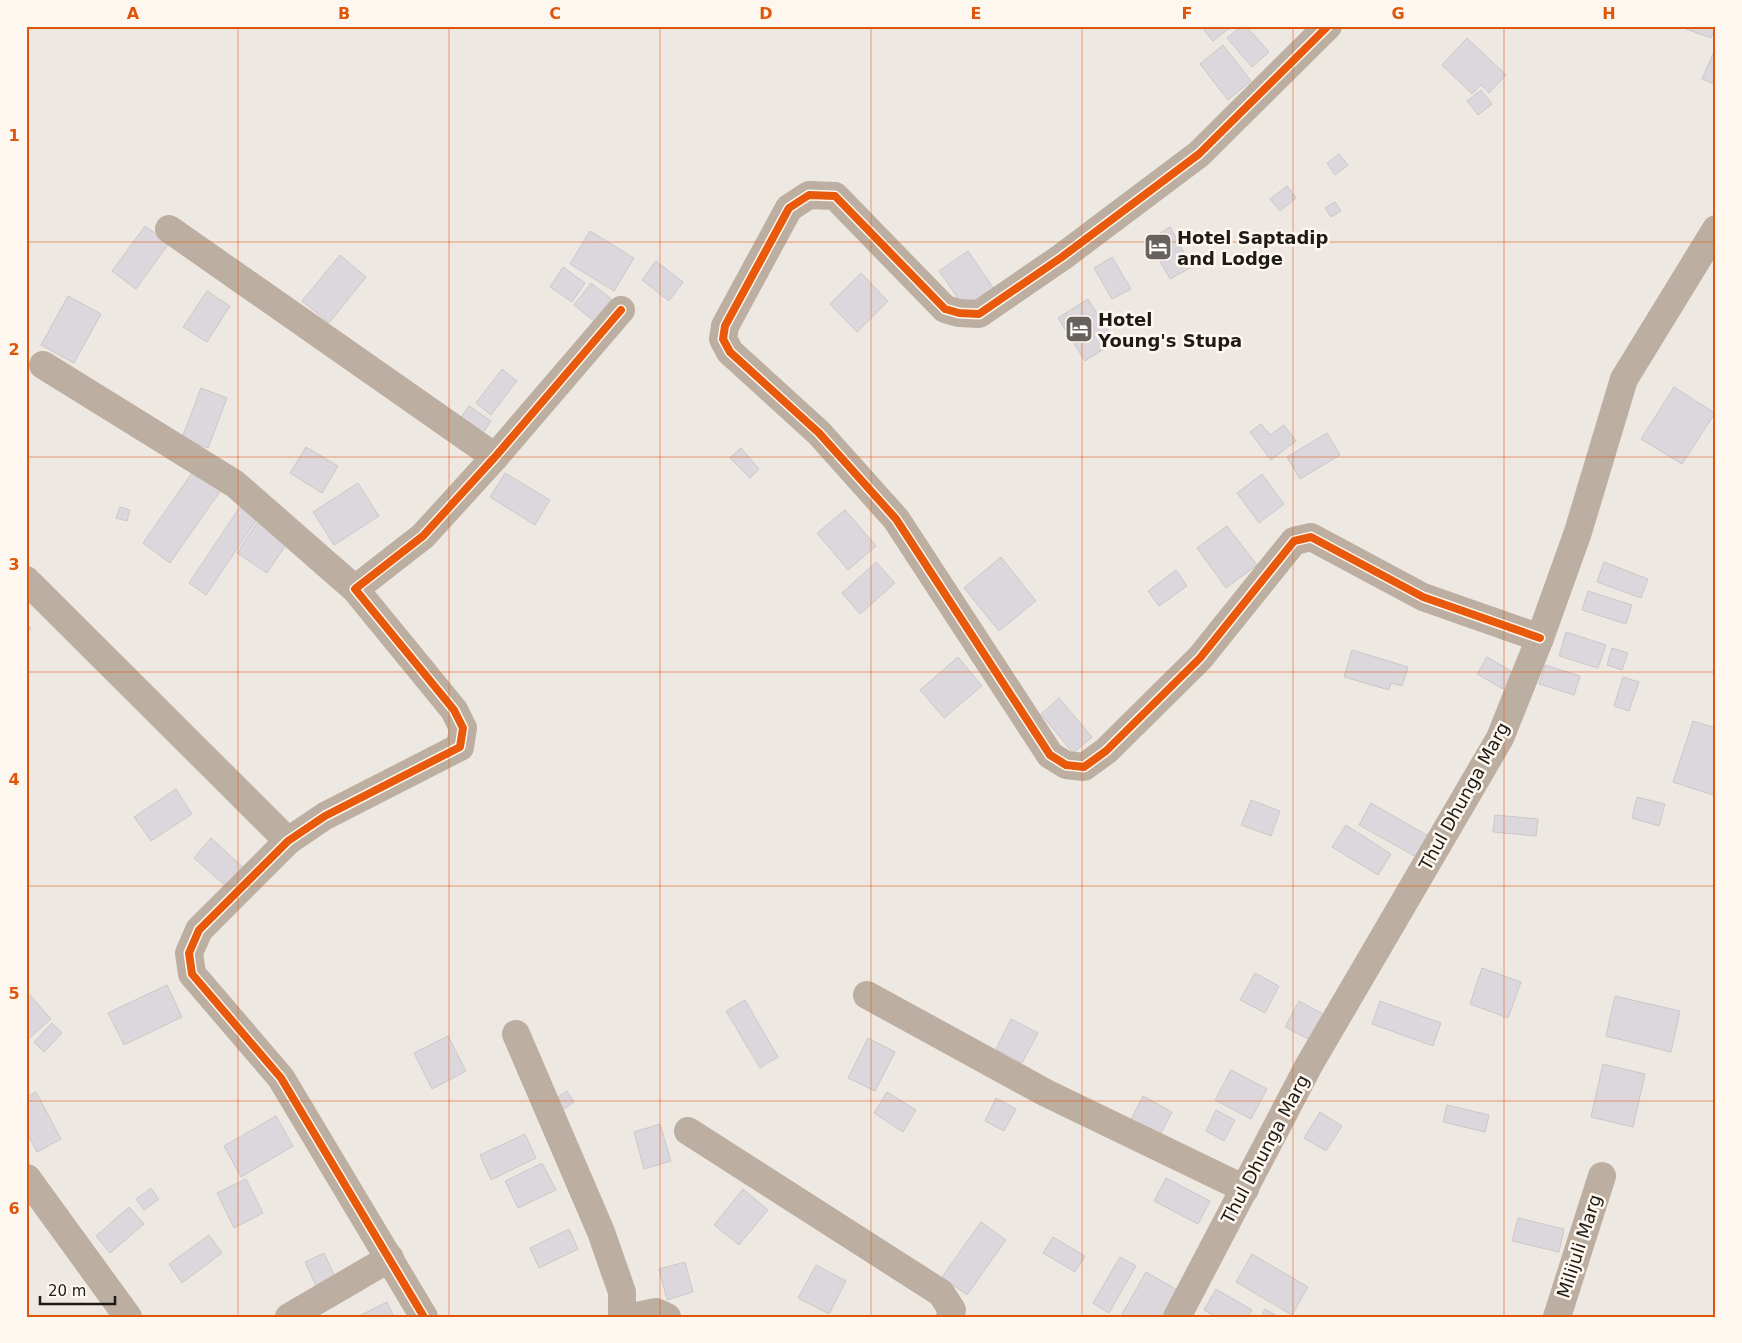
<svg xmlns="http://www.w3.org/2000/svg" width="1742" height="1343" viewBox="0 0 1742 1343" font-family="'DejaVu Sans',sans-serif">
<rect width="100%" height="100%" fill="#eee8e2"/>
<g fill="#dbd7dd" stroke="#cac8c8">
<path d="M1201 26H1232L1213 41Z"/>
<path d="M1241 26H1246L1269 52 1252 67 1227 38Z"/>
<path d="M1687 26H1716V27L1711 38 1686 29Z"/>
<path d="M1467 38 1506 75 1489 93 1481 85 1472 94 1442 65Z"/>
<path d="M1223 45 1251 81 1228 100 1200 64Z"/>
<path d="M1716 47V85L1702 79Z"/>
<path d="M1481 90 1492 104 1478 115 1467 101Z"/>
<path d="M1339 154 1348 165 1335 175 1327 163Z"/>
<path d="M1287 186 1296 198 1280 211 1270 199Z"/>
<path d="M1335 202 1341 211 1331 217 1325 208Z"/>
<path d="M145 226 169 243 136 289 112 271Z"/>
<path d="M1170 227 1192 267 1170 279 1148 240Z"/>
<path d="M590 231 634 258 614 291 570 264Z"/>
<path d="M968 251 996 292 967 311 939 271Z"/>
<path d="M340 255 366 277 329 323 302 301Z"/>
<path d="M1112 257 1131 289 1112 299 1094 268Z"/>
<path d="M656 261 683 282 669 301 642 280Z"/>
<path d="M563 267 585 283 572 302 550 287Z"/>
<path d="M861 273 888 301 857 332 830 304Z"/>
<path d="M591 283 611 299 594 321 574 305Z"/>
<path d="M207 291 230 306 207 342 183 327Z"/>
<path d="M68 296 101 314 74 363 41 345Z"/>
<path d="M1088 299 1115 342 1085 361 1058 318Z"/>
<path d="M502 369 517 381 491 415 476 403Z"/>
<path d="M1674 387 1715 413 1682 464 1641 439Z"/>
<path d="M201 388 227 398 208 448 182 438Z"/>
<path d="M469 406 491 421 481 436 459 420Z"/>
<path d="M1261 424 1270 435 1284 425 1296 441 1271 460 1250 432Z"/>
<path d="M1327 433 1340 455 1300 479 1287 457Z"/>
<path d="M306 447 338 466 322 493 290 473Z"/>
<path d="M741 448 759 469 750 478 730 458Z"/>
<path d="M194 470 221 490 170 563 143 543Z"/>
<path d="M505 473 550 500 535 525 490 497Z"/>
<path d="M1262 474 1284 504 1259 523 1237 493Z"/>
<path d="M358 483 379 516 334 545 313 512Z"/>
<path d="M120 507 130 510 127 521 116 518Z"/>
<path d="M240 507 257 519 206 595 189 583Z"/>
<path d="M845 510 876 546 848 570 817 533Z"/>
<path d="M259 520 289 540 267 573 237 553Z"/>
<path d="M1227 526 1257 565 1226 588 1197 548Z"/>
<path d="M1001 557 1036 601 999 631 964 588Z"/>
<path d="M876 562 895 583 860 614 842 593Z"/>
<path d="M1604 562 1648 579 1641 598 1597 582Z"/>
<path d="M1176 570 1187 586 1159 606 1148 591Z"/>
<path d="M1588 591 1632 605 1626 624 1582 610Z"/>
<path d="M26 625 31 628 26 635Z"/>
<path d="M1566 632 1606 645 1598 668 1559 656Z"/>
<path d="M1612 648 1628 653 1622 670 1607 665Z"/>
<path d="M1352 650 1408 667 1402 686 1391 683 1389 690 1344 677Z"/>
<path d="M958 657 982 686 944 718 920 690Z"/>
<path d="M1487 657 1513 672 1503 689 1477 674Z"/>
<path d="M1545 665 1580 676 1574 695 1539 684Z"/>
<path d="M1623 677 1639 682 1629 711 1614 706Z"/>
<path d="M1059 698 1092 737 1073 753 1041 714Z"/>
<path d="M1693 721 1716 728V786L1713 795 1673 782Z"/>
<path d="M176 789 192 814 151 841 134 817Z"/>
<path d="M1637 797 1665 804 1659 826 1632 818Z"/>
<path d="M1251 800 1280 811 1271 836 1241 825Z"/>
<path d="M1371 803 1430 837 1418 858 1359 825Z"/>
<path d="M1495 815 1538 819 1536 836 1493 832Z"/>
<path d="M1346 825 1391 854 1378 875 1332 847Z"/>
<path d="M211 838 245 869 229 889 194 858Z"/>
<path d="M1482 968 1521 982 1508 1018 1470 1004Z"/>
<path d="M1255 973 1279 986 1265 1013 1240 1000Z"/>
<path d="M167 985 182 1017 124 1045 108 1013Z"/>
<path d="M28 993 51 1019 26 1041V995Z"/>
<path d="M1615 996 1680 1011 1671 1052 1606 1036Z"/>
<path d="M745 1000 778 1057 760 1068 726 1011Z"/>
<path d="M1299 1001 1327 1016 1314 1042 1285 1027Z"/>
<path d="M1380 1001 1441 1023 1433 1046 1372 1024Z"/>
<path d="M1011 1019 1038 1033 1022 1063 996 1049Z"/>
<path d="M52 1023 62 1033 44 1052 34 1042Z"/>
<path d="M448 1036 466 1071 432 1089 414 1053Z"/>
<path d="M868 1038 895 1052 875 1091 848 1078Z"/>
<path d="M1603 1064 1645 1074 1633 1127 1591 1117Z"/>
<path d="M1231 1070 1267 1089 1251 1119 1215 1100Z"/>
<path d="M567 1091 574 1102 563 1110 555 1099Z"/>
<path d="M36 1092 61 1139 37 1152 26 1131V1097Z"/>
<path d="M887 1092 916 1110 903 1132 874 1113Z"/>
<path d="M1143 1096 1172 1112 1157 1141 1128 1125Z"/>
<path d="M996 1098 1016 1109 1004 1131 985 1121Z"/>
<path d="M1447 1105 1489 1115 1485 1132 1443 1122Z"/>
<path d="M1216 1110 1235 1120 1224 1141 1206 1131Z"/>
<path d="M1320 1112 1342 1126 1326 1151 1304 1138Z"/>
<path d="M276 1116 293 1146 241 1177 224 1146Z"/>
<path d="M660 1124 671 1161 644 1169 634 1132Z"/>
<path d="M525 1134 536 1158 491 1180 480 1155Z"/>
<path d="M542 1163 556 1190 518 1208 505 1181Z"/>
<path d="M1166 1178 1210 1201 1198 1224 1154 1201Z"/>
<path d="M246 1179 263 1213 234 1228 217 1193Z"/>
<path d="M151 1188 159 1199 144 1210 136 1199Z"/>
<path d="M743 1189 768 1210 739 1245 714 1225Z"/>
<path d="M129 1207 144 1224 110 1253 96 1236Z"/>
<path d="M1518 1218 1564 1229 1559 1252 1512 1241Z"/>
<path d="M981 1222 1006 1240 967 1295 942 1277Z"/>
<path d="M569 1229 578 1249 539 1268 530 1248Z"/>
<path d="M209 1235 222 1253 182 1283 169 1264Z"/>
<path d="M1053 1237 1085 1256 1075 1272 1043 1253Z"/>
<path d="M324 1253 336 1279 317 1288 305 1262Z"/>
<path d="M1252 1254 1308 1287 1292 1315 1236 1282Z"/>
<path d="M1120 1257 1136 1266 1109 1313 1093 1303Z"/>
<path d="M685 1262 693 1292 667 1300 659 1269Z"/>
<path d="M816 1265 846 1281 829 1314 798 1298Z"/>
<path d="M1146 1272 1181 1292 1166 1317H1128L1122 1314Z"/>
<path d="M1216 1289 1252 1310 1248 1317H1216L1204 1310Z"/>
<path d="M387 1302 394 1317H357Z"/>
<path d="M1265 1309 1279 1317H1261Z"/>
</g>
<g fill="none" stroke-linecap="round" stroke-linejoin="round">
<g stroke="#bcaea0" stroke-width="28">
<path d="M1328 26 1199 154 1062 257 979 314 959 313 945 309 835 196 809 195 789 208 725 326 723 339 730 352 819 433 896 519 1050 755 1066 765 1084 767 1106 751 1200 658 1294 541 1311 537 1423 597 1540 638"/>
<path d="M169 229 495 457"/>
<path d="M43 365 235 484 355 589"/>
<path d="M26 580 288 841"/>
<path d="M867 995 1046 1093 1245 1189"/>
<path d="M516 1034 601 1232 622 1292V1317"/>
<path d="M688 1131 941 1293 952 1310 950 1317"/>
<path d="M27 1178 128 1317"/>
<path d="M289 1317 390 1258"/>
<path d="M424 1317 281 1078 192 974 189 953 199 930 288 841 325 816 460 747 463 728 454 710 355 589 423 536 495 457 621 310"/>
<path d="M632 1317 656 1312 667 1317"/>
<path d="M1177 1317 1309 1065 1500 738 1540 638 1578 532 1624 379 1716 229"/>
<path d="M1557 1317 1602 1176"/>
</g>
<defs>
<g id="cycleway">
<path d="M1328 26 1199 154 1062 257 979 314 959 313 945 309 835 196 809 195 789 208 725 326 723 339 730 352 819 433 896 519 1050 755 1066 765 1084 767 1106 751 1200 658 1294 541 1311 537 1423 597 1540 638"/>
<path d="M424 1317 281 1078 192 974 189 953 199 930 288 841 325 816 460 747 463 728 454 710 355 589 423 536 495 457 621 310"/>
</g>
</defs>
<use href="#cycleway" stroke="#fef7f0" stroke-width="11"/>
<use href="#cycleway" stroke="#e8590c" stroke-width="8"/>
</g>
<path fill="none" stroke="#de560c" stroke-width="1" stroke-opacity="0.55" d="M238 26V1317M449 26V1317M660 26V1317M871 26V1317M1082 26V1317M1293 26V1317M1504 26V1317M26 242H1716M26 457H1716M26 672H1716M26 886H1716M26 1101H1716"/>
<defs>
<symbol id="hotel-square" viewBox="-11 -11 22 22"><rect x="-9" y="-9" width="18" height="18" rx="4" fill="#67625d" stroke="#fef7f0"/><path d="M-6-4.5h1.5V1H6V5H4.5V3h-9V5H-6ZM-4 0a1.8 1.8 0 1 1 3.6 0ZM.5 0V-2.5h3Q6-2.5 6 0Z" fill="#fff"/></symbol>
</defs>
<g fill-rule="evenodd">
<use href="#hotel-square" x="1142" y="231" width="32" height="32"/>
<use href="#hotel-square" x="1063" y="313" width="32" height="32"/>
</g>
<g text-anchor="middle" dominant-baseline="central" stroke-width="5" stroke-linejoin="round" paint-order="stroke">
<g font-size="18" font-weight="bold" fill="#1e1a16" stroke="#fef7f0" text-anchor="start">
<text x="1177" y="237">Hotel Saptadip<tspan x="1177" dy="21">and Lodge</tspan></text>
<text x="1098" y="319">Hotel<tspan x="1098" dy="21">Young's Stupa</tspan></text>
</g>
<g font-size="18" fill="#1e1a16" stroke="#fef7f0">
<text transform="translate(1464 796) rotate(-61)">Thul Dhunga Marg</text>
<text transform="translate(1265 1149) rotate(-62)">Thul Dhunga Marg</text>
<text transform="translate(1579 1246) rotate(-72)">Milijuli Marg</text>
</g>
</g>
<rect width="1742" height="1343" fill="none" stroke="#fef7f0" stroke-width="55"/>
<path d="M40 1296v8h75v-8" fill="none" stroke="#1e1a16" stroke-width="2.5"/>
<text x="48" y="1296" font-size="15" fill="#1e1a16" stroke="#fef7f0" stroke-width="4" paint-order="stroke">20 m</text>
<rect x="28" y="28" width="1686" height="1288" fill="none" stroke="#de560c" stroke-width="2"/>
<g font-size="16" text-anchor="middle" font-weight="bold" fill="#de560c">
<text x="133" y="19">A</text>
<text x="344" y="19">B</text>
<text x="555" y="19">C</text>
<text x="766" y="19">D</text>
<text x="976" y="19">E</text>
<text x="1187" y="19">F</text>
<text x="1398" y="19">G</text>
<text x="1609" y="19">H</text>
<text x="14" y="141">1</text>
<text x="14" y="355">2</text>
<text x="14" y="570">3</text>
<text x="14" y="785">4</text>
<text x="14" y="999">5</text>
<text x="14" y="1214">6</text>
</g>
</svg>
